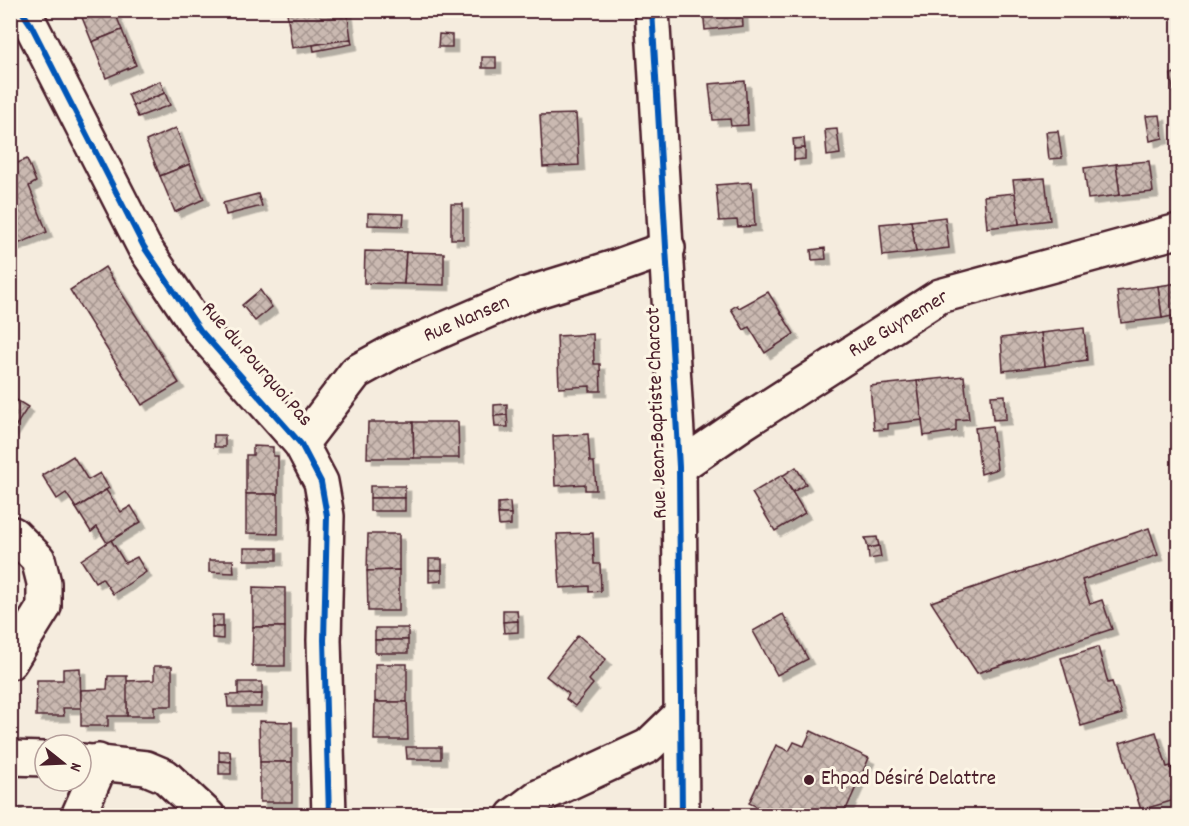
<svg xmlns="http://www.w3.org/2000/svg" width="1189" height="826" viewBox="0 0 1189 826" font-family="Dekko,sans-serif">
<defs>
<pattern id="building-cross-hatch" width="8" height="8" patternUnits="userSpaceOnUse" patternTransform="scale(1.5)"><rect width="8" height="8" fill="#cab9b1"/><path d="M0 0l8 8M0 8l8-8" fill="none" stroke="#a69690"/></pattern>
<filter id="shadow"><feDropShadow dx="5.5" dy="5.5" stdDeviation="0" flood-color="#0004"/></filter>
</defs>
<rect width="100%" height="100%" fill="#f5ecde"/>
<filter id="ink" filterUnits="userSpaceOnUse"><feTurbulence type="fractalNoise" baseFrequency=".0167" numOctaves="2"/><feDisplacementMap in="SourceGraphic" scale="12" xChannelSelector="R" yChannelSelector="G"/><feConvolveMatrix kernelMatrix="1 2 1 2 8 2 1 2 1" color-interpolation-filters="sRGB"/></filter>
<g filter="url(#ink)">
<g fill="url(#building-cross-hatch)" stroke="#4a1f2b" stroke-width="1.5" filter="url(#shadow)">
<path d="M79 10H114L122 30 92 42Z"/>
<path d="M298 10H347L351 39 292 48 287 12Z"/>
<path d="M703 10H742L743 26 705 30Z"/>
<path d="M122 30 136 65 106 78 92 42Z"/>
<path d="M439 34 452 35V47H438Z"/>
<path d="M351 39 352 44 314 51 313 45Z"/>
<rect x="482" y="57" width="14" height="11"/>
<path d="M1178 72V93H1173L1171 74Z"/>
<path d="M160 81 165 93 133 106 128 94Z"/>
<path d="M745 81 748 125 731 126 730 119 713 120 709 84Z"/>
<path d="M165 93 170 105 138 117 133 106Z"/>
<path d="M576 114 579 165 543 167 540 115Z"/>
<path d="M1160 115 1163 138 1150 141 1146 116Z"/>
<path d="M176 128 190 164 160 176 146 141Z"/>
<path d="M837 129 840 154 827 156 825 130Z"/>
<path d="M1058 131 1062 158 1049 159 1046 132Z"/>
<path d="M804 138 805 148 794 149 793 139Z"/>
<path d="M805 148V159L794 160V149Z"/>
<path d="M27 159 36 182 29 186 47 232 10 247V166Z"/>
<path d="M1149 161 1153 192 1120 195 1116 164Z"/>
<path d="M190 164 204 199 175 212 160 176Z"/>
<path d="M1116 164 1120 195 1088 199 1084 168Z"/>
<path d="M1045 178 1050 220 1019 224 1013 180Z"/>
<path d="M752 182 755 226 738 227 737 220 719 221 716 185Z"/>
<path d="M1015 193 1019 224 987 228 984 196Z"/>
<path d="M258 194 262 206 226 215 223 203Z"/>
<rect x="451" y="204" width="12" height="35"/>
<path d="M368 213 404 214 403 226 368 225Z"/>
<path d="M945 217 949 248 916 252 911 221Z"/>
<path d="M911 221 916 252 883 256 880 224Z"/>
<path d="M825 248 826 259 812 260 811 250Z"/>
<path d="M365 251 406 252 404 284 364 283Z"/>
<path d="M406 252 444 253V285L404 284Z"/>
<path d="M105 267 179 383 142 405 70 290Z"/>
<path d="M1178 283V315L1162 318 1158 286Z"/>
<path d="M1158 286 1162 318 1121 323 1117 291Z"/>
<path d="M260 290 272 307 255 321 242 305Z"/>
<path d="M768 292 794 334 765 353 749 327 744 330 731 309 737 305 739 308Z"/>
<path d="M1084 328 1087 360 1045 366 1041 333Z"/>
<path d="M1041 333 1045 366 1003 371 1001 338Z"/>
<path d="M593 334 594 364H600L601 391H590V386L559 388 557 336Z"/>
<path d="M964 376 969 419 956 420V431L924 436 917 381Z"/>
<path d="M917 381 922 420 888 424V429L874 430 870 386Z"/>
<path d="M1005 395 1006 419 993 420 991 396Z"/>
<path d="M10 396 28 407 10 435Z"/>
<path d="M507 404V415L494 416V405Z"/>
<path d="M507 415 508 427H495L494 416Z"/>
<path d="M368 422H413L414 458H367Z"/>
<path d="M413 422H458L459 458H414Z"/>
<path d="M992 426 997 469 981 474 975 428Z"/>
<path d="M588 434 590 462H594L596 490H585V484L555 486 553 436Z"/>
<rect x="214" y="435" width="11" height="12"/>
<path d="M253 446 273 447V456H278V494H246V455H253Z"/>
<path d="M73 456 88 480 100 473 109 488 76 508 66 493 57 499 42 475Z"/>
<path d="M796 467 806 484 793 492 782 476Z"/>
<path d="M782 475 805 513 775 531 752 493Z"/>
<rect x="370" y="486" width="35" height="12"/>
<path d="M106 490 121 512 131 506 141 522 107 543 97 527 91 532 76 508Z"/>
<path d="M246 494H278V534L246 533Z"/>
<rect x="370" y="498" width="35" height="13"/>
<path d="M510 502 511 514H498V503Z"/>
<path d="M498 514H511V525L499 526Z"/>
<path d="M1149 528 1158 555 1082 580 1090 604 1102 600 1112 629 977 673 931 602Z"/>
<path d="M593 533 594 564H600L601 591 589 592V586L560 588 557 534Z"/>
<path d="M368 534H399V570L367 571Z"/>
<path d="M877 537 879 546 868 548 865 538Z"/>
<path d="M111 540 125 563 137 557 146 572 113 594 102 578 95 582 81 560Z"/>
<path d="M879 546 881 557 869 559 868 548Z"/>
<rect x="244" y="548" width="33" height="12"/>
<rect x="429" y="559" width="13" height="11"/>
<path d="M209 560H233L234 573 209 572Z"/>
<path d="M399 570V611H368L367 571Z"/>
<path d="M429 570H442V581L429 582Z"/>
<path d="M253 587 285 588V627H253Z"/>
<path d="M503 610H517L518 621 503 622Z"/>
<path d="M783 614 808 659 777 675 753 631Z"/>
<rect x="212" y="615" width="11" height="12"/>
<path d="M518 621V632L504 633 503 622Z"/>
<path d="M212 627H223V639L212 638Z"/>
<path d="M253 627H285V666H252Z"/>
<rect x="375" y="628" width="33" height="12"/>
<path d="M578 635 606 659 589 680 593 684 575 706 566 699 569 694 546 676Z"/>
<rect x="375" y="640" width="33" height="13"/>
<path d="M1098 647 1108 683 1112 682 1122 714 1081 726 1061 658Z"/>
<rect x="375" y="664" width="32" height="38"/>
<path d="M154 666H172V706H154V716H127L126 681 154 680Z"/>
<path d="M80 668 81 708H63L64 716H36L37 680H63V669Z"/>
<path d="M108 676H127V716H108V726H81V690L107 689Z"/>
<path d="M238 682H262V694L238 695Z"/>
<path d="M262 694 261 707H228L227 695Z"/>
<path d="M375 702H407L408 740H374Z"/>
<path d="M259 721 292 722V762H260Z"/>
<path d="M811 731 869 758 843 816H776L749 803 776 745 789 751 794 742 804 746Z"/>
<path d="M1156 732 1167 767 1171 766 1178 790V799L1141 810 1120 743Z"/>
<path d="M406 747H441V759H407Z"/>
<path d="M219 751H230L231 762 219 761Z"/>
<path d="M219 761 231 762V774H219Z"/>
<rect x="260" y="762" width="32" height="40"/>
<path d="M10 802H17L16 816H10Z"/>
<path d="M981 809 996 816H978Z"/>
</g>
<g fill="none" stroke-linecap="round" stroke-linejoin="round">
<defs>
<g id="minor">
<path d="M21 10 31 25 144 247 200 330 301 444 321 482 327 516 324 640 329 816"/>
<path d="M652 10 679 467 682 816"/>
<path d="M301 444 356 372 394 351 524 295 618 266 668 248"/>
<path d="M679 467 743 423 940 296 1178 231"/>
<path d="M10 662 44 607V583L38 559 13 534"/>
<path d="M10 758 45 759"/>
<path d="M81 761 146 768 165 776 208 816"/>
<path d="M78 816 97 773 98 761"/>
<path d="M513 816 538 797 648 746 680 715"/>
</g>
</defs>
<use href="#minor" stroke="#4a1f2b" stroke-width="38"/>
<use href="#minor" stroke="#fcf5e5" stroke-width="33"/>
<defs>
<g id="cycleway">
<path d="M21 10 31 25 144 247 200 330 301 444 321 482 327 516 324 640 329 816"/>
<path d="M652 10 679 467 682 816"/>
</g>
</defs>
<use href="#cycleway" stroke="#fcf5e5" stroke-width="10"/>
<use href="#cycleway" stroke="#0057b8" stroke-width="6"/>
</g>
</g>
<circle fill="#4a1f2b" stroke="#fcf5e5" stroke-width="2" cx="809" cy="780" r="6"/>
<g text-anchor="middle" dominant-baseline="central" stroke-width="6" stroke-linejoin="round" paint-order="stroke">
<g font-size="21" fill="#4a1f2b" stroke="#fcf5e5">
<text transform="translate(467 320) rotate(-23)">Rue Nansen</text>
<text transform="translate(899 325) rotate(-31)">Rue Guynemer</text>
<text transform="translate(256 365) rotate(49)">Rue du Pourquoi Pas</text>
<text transform="translate(658 413) rotate(-92)">Rue Jean-Baptiste Charcot</text>
</g>
<g font-size="21" fill="#4a1f2b" stroke="#fcf5e5" text-anchor="start">
<text x="821" y="780">Ehpad Désiré Delattre</text>
</g>
</g>
<rect width="1189" height="826" fill="none" stroke="#fcf5e5" stroke-width="36"/>
<rect x="18" y="18" width="1153" height="790" fill="none" stroke="#4a1f2b" stroke-width="2" filter="url(#ink)"/>
<g transform="translate(63 763) rotate(108)"><circle r="28" fill="#fcf5e5" stroke="#b59f9b" stroke-width="1.5"/>
<path d="M0-4.5L10 22L0 15L-10 22Z" fill="#4a1f2b"/>
<text y="-9" font-size="16" font-weight="bold" text-anchor="middle" fill="#4a1f2b">N</text>
</g>
</svg>
